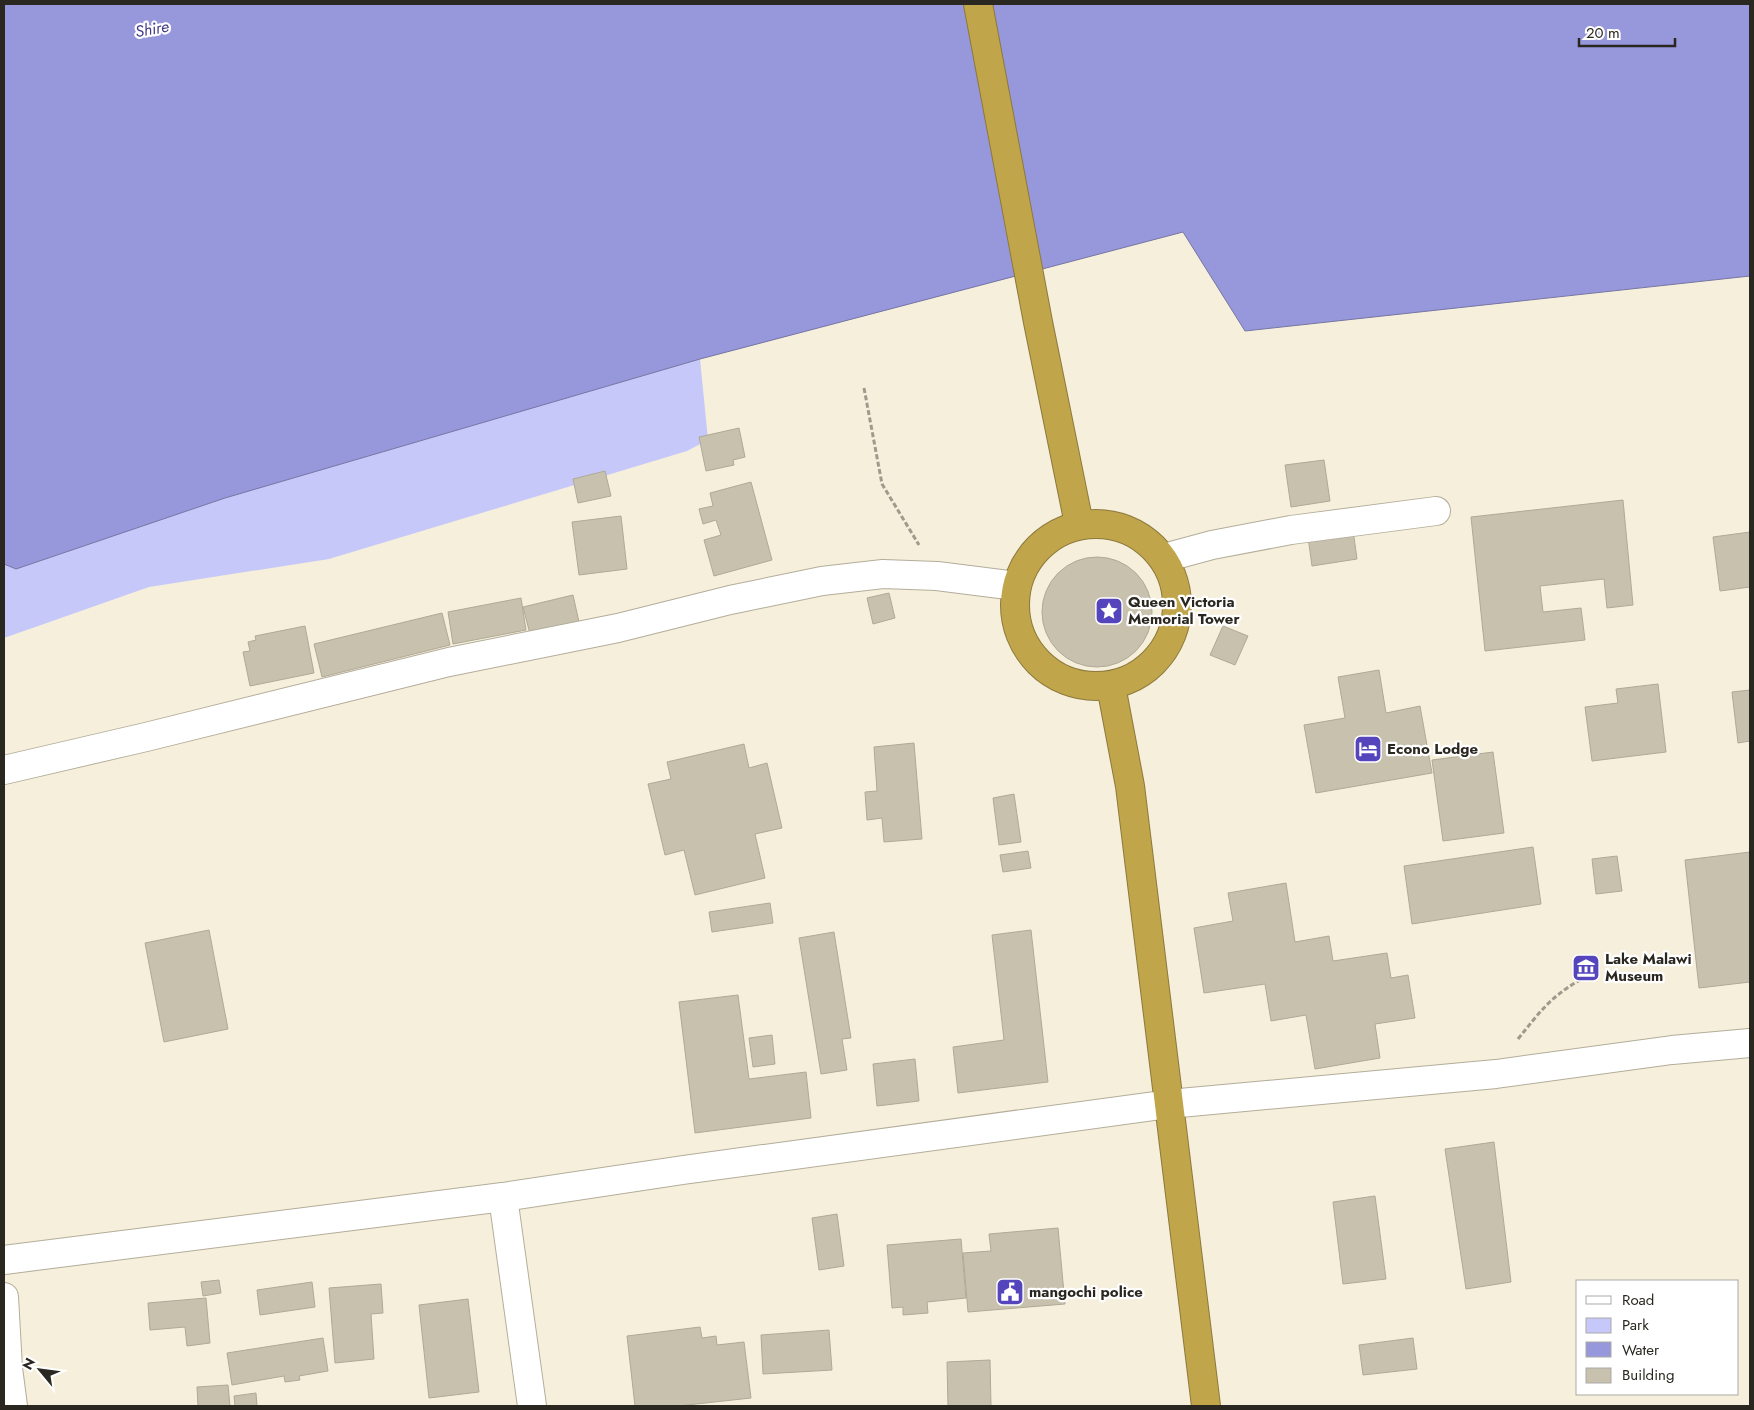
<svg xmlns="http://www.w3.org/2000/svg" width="1754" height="1410" viewBox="0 0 1754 1410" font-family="Jost,sans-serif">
<rect width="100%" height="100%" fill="#f5efdb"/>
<path fill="#c6c8fa" d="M700 359 708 440 687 451 329 559 149 587 4 638V564L16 569 225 498Z"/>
<path fill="#9797db" stroke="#7675a3" d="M4 4H1750V276L1245 331 1183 232 700 359 225 498 16 569 4 564Z"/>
<g fill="#c7c1ae" stroke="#afaa97">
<path d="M739 428 745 457 733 460 734 465 706 471 699 437Z"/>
<path d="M1324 460 1330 501 1291 507 1285 465Z"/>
<path d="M605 471 611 496 578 503 573 479Z"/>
<path d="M751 482 772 560 714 576 704 540 721 535 716 520 703 524 699 509 713 506 710 493Z"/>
<path d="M1623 500 1633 605 1607 608 1604 579 1540 586 1543 612 1581 608 1585 640 1485 651 1471 517Z"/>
<path d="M621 516 627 569 579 575 572 522Z"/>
<path d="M1353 530 1357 559 1312 566 1308 537Z"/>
<path d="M1750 532V587L1720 591 1713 537Z"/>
<circle cx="1097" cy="612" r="55"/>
<path d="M889 593 895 618 873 624 867 598Z"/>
<path d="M573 595 579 622 530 634 523 607Z"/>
<path d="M521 598 526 630 453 644 448 612Z"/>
<path d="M442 613 450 645 322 677 314 644Z"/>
<path d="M305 626 314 673 250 686 243 652 250 651 248 642 256 640 255 636Z"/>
<path d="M1223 626 1248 636 1235 665 1210 655Z"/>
<path d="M1379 670 1386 713 1420 706 1432 773 1316 793 1304 725 1345 718 1338 677Z"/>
<path d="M1658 684 1666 752 1592 761 1585 707 1618 703 1616 689Z"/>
<path d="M1750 690V741L1738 743 1732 692Z"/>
<path d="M914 743 922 839 884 842 882 818 867 820 865 792 877 791 874 747Z"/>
<path d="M744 744 749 768 767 763 782 828 755 834 765 878 695 895 684 850 665 855 648 784 671 779 667 762Z"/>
<path d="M1493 752 1504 833 1443 841 1432 760Z"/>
<path d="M1014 794 1021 842 999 845 993 798Z"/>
<path d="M1533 847 1541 904 1412 924 1404 866Z"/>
<path d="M1028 851 1031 868 1003 872 1000 855Z"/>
<path d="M1750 852V982L1699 988 1685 860Z"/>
<path d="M1617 856 1622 891 1596 894 1592 859Z"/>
<path d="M1286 883 1295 942 1329 936 1333 961 1387 953 1391 978 1408 975 1415 1018 1375 1024 1380 1058 1315 1069 1306 1015 1271 1021 1265 984 1204 993 1194 928 1233 921 1228 893Z"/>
<path d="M770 903 773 923 712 932 709 912Z"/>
<path d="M209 930 228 1029 164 1042 145 943Z"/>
<path d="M1031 930 1048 1082 958 1093 953 1047 1004 1040 992 935Z"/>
<path d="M834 932 851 1038 842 1039 847 1070 821 1074 799 938Z"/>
<path d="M738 995 749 1079 806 1072 811 1118 695 1133 679 1002Z"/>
<path d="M772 1035 775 1064 753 1067 749 1038Z"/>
<path d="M915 1059 919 1101 877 1106 873 1064Z"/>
<path d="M1494 1142 1511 1282 1466 1289 1445 1149Z"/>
<path d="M1375 1196 1386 1279 1343 1284 1333 1202Z"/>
<path d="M837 1214 844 1266 819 1270 812 1218Z"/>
<path d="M1058 1228 1065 1304 968 1312 963 1253 991 1251 989 1234Z"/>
<path d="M961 1239 966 1298 927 1302 928 1313 903 1315V1307L892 1308 887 1245Z"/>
<path d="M219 1280 221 1293 203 1296 201 1282Z"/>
<path d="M312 1282 315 1307 260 1315 257 1290Z"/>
<path d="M381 1284 383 1313 371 1314 374 1359 335 1363 329 1288Z"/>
<path d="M206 1298 210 1343 187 1346 185 1327 150 1330 148 1303Z"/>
<path d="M468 1299 479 1392 429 1398 419 1305Z"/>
<path d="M700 1327 702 1338 716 1336 717 1345 744 1342 751 1398 678 1406H635L627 1336Z"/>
<path d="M829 1330 832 1370 763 1374 761 1335Z"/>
<path d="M323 1338 328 1371 299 1376 300 1380 285 1382 284 1376 232 1385 227 1353Z"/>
<path d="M1413 1338 1417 1369 1363 1375 1359 1345Z"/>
<path d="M990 1360 991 1406H948L947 1362Z"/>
<path d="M228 1385 230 1406H198L197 1387Z"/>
<path d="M256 1393 257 1406H235L234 1396Z"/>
</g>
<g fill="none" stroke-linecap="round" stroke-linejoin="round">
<defs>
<g id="street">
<path d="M1164 558 1212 545 1291 530 1436 511"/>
<path d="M4 770 146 737 449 662 618 628 730 600 822 581 883 574 937 576 1016 586"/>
<path d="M503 1197 532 1406"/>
<path d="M4 1260 503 1197 683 1170 1169 1104 1496 1074 1672 1050 1750 1043"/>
<path d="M4 1297 8 1368 13 1406"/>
</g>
<g id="highway">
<path d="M978 4 1038 322 1079 524"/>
<circle cx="1096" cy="605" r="81"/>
<path d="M1111 686 1130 786 1206 1406"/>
</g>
</defs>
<use href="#street" stroke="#b3ad9a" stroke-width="30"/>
<use href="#highway" stroke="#8c793c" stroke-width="30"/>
<g stroke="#9f9a8c" stroke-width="3" stroke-dasharray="5 2.5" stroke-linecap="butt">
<path d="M864 388 882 484 919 545"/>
<path d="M1518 1039C1539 1013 1550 997 1580 980"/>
</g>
<use href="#street" stroke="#fff" stroke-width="28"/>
<use href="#highway" stroke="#c0a54b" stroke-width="28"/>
</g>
<defs>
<symbol id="sight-square" viewBox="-11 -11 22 22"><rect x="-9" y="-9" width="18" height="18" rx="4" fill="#5445bc" stroke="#fff"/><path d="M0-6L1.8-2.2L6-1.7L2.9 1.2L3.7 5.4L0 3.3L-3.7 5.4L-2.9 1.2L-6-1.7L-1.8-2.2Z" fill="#fff"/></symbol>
<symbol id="hotel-square" viewBox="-11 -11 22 22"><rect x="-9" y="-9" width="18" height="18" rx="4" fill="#5445bc" stroke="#fff"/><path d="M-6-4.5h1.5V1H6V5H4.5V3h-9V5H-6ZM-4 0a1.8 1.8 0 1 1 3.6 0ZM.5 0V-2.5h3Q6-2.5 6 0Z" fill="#fff"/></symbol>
<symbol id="museum-square" viewBox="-11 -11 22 22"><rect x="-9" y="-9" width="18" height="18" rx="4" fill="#5445bc" stroke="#fff"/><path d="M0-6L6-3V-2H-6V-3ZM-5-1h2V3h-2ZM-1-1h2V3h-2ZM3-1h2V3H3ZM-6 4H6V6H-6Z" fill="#fff"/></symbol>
<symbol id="civic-square" viewBox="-11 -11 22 22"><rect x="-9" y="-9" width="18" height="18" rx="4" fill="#5445bc" stroke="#fff"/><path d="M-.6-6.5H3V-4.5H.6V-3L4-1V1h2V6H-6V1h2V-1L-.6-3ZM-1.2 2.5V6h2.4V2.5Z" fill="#fff"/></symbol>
</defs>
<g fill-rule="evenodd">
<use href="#sight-square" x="1093" y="595" width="32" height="32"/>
<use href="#hotel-square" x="1352" y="733" width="32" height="32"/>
<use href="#museum-square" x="1570" y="952" width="32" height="32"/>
<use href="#civic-square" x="994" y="1276" width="32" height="32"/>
</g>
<g text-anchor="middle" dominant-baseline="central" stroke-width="4.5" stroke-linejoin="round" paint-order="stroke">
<g font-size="15" font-weight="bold" fill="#2a2720" stroke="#fff" text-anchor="start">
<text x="1128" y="602">Queen Victoria<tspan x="1128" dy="17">Memorial Tower</tspan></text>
<text x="1387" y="749">Econo Lodge</text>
<text x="1605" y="959">Lake Malawi<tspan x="1605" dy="17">Museum</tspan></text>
<text x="1029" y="1292">mangochi police</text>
</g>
<g font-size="16" font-style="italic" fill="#403988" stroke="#fff">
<text transform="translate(152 29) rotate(-10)">Shire</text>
</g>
</g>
<rect width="1754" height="1410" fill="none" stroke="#2a2720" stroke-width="10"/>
<rect x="1576" y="1280" width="162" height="115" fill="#ffffff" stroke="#aaa9a6"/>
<rect x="1586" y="1296" width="25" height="8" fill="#ffffff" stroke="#aaa9a6"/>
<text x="1622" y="1305" font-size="15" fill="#2a2720">Road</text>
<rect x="1586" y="1318" width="25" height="15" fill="#c6c8fa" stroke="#aaa9a6"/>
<text x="1622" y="1330" font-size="15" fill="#2a2720">Park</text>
<rect x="1586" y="1342" width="25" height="15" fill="#9797db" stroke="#aaa9a6"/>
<text x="1622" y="1355" font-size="15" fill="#2a2720">Water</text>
<rect x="1586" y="1368" width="25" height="15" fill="#c7c1ae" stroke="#aaa9a6"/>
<text x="1622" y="1380" font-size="15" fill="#2a2720">Building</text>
<g transform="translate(40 1370) rotate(299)" stroke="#ffffff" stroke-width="4" paint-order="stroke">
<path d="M0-4L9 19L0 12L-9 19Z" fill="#2a2720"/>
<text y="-8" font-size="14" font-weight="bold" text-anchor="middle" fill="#2a2720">N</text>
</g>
<path d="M1579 38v8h96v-8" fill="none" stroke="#2a2720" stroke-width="2.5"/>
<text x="1586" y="38" font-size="15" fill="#2a2720" stroke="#ffffff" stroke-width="4" paint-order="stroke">20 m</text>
</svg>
